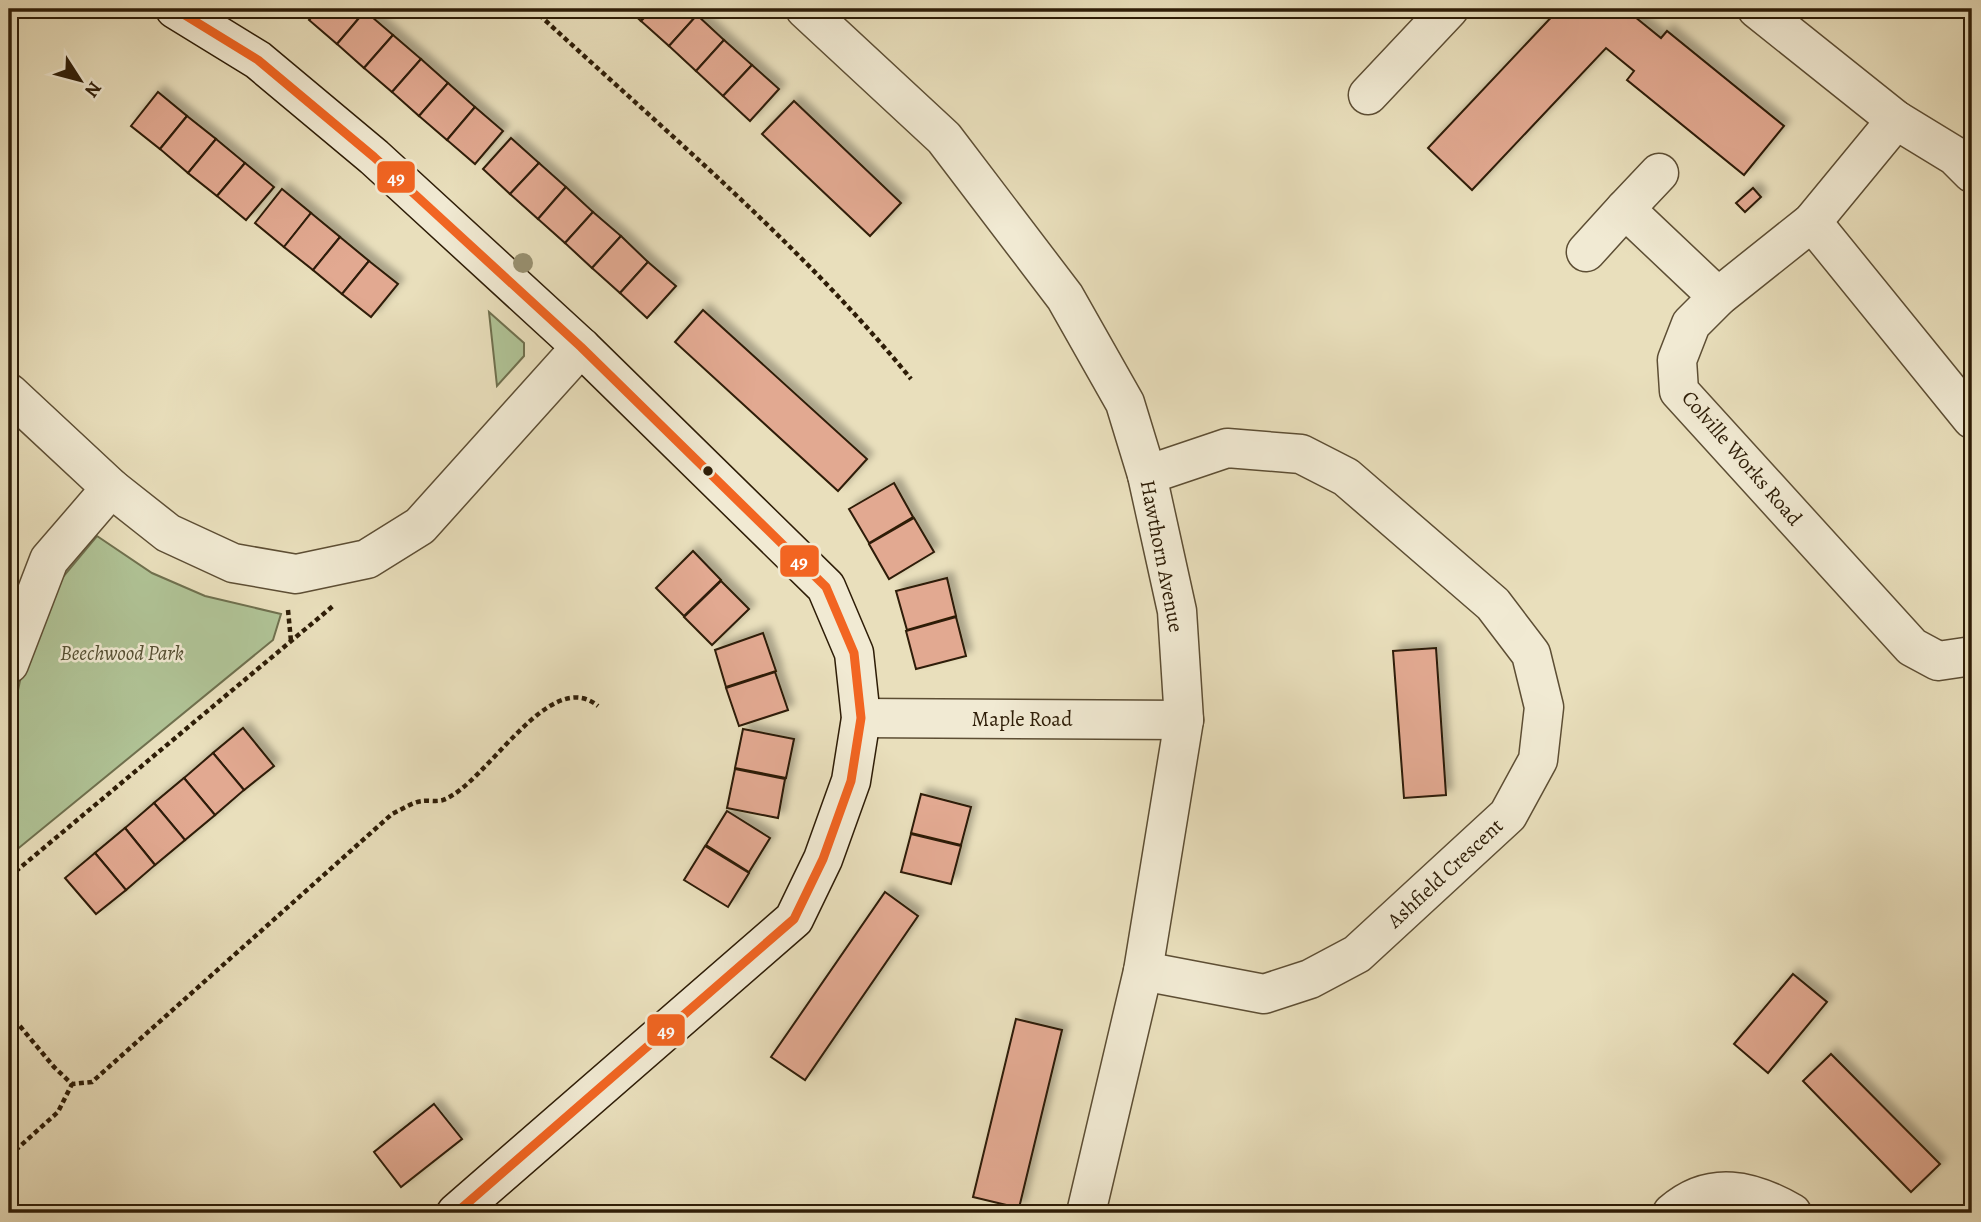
<svg xmlns="http://www.w3.org/2000/svg" width="1981" height="1222" viewBox="0 0 1981 1222" font-family="Alegreya,serif">
<defs>
<filter id="shadow"><feDropShadow dx="6" dy="-6" stdDeviation="3.5" flood-color="#0004"/></filter>
</defs>
<rect width="100%" height="100%" fill="#e9dfbc"/>
<filter id="stains"><feTurbulence type="fractalNoise" baseFrequency=".00286" numOctaves="4"/><feColorMatrix values="0 0 0 0 .2 0 0 0 0 .09 0 0 0 0 .02 0 0 0 .5 -.17"/></filter>
<radialGradient id="worn" r=".72"><stop offset=".6" stop-color="#630" stop-opacity="0"/><stop offset="1" stop-color="#630" stop-opacity=".3"/></radialGradient>
<g fill="#b0c396" stroke="#6f704e" stroke-width="2">
<path d="M489 312 524 343V356L497 386Z"/>
<path d="M97 536 152 573 205 596 281 614 273 640 9 856V732L24 662 57 584Z"/>
</g>
<g fill="#e2a991" stroke="#2e1d07" stroke-width="2" filter="url(#shadow)">
<path d="M319 9H363L365 11 337 44 309 20Z"/>
<path d="M628 9H653L641 21Z"/>
<path d="M653 9H690L697 15 669 46 641 21Z"/>
<path d="M1559 9H1643L1635 17 1661 38 1667 31 1784 126 1744 175 1627 80 1634 71 1606 48 1472 190 1428 148Z"/>
<path d="M365 11 393 35 364 68 337 44Z"/>
<path d="M697 15 724 40 696 71 669 46Z"/>
<path d="M393 35 421 59 392 92 364 68Z"/>
<path d="M724 40 752 65 723 96 696 71Z"/>
<path d="M421 59 448 83 419 116 392 92Z"/>
<path d="M752 65 779 89 750 121 723 96Z"/>
<path d="M448 83 475 107 447 140 419 116Z"/>
<path d="M158 92 187 116 160 149 131 126Z"/>
<path d="M794 101 901 203 870 236 762 134Z"/>
<path d="M475 107 503 131 475 164 447 140Z"/>
<path d="M187 116 216 139 188 173 160 149Z"/>
<path d="M511 138 539 163 510 194 483 169Z"/>
<path d="M216 139 245 163 217 196 188 173Z"/>
<path d="M245 163 274 187 246 220 217 196Z"/>
<path d="M539 163 566 187 538 219 510 194Z"/>
<path d="M566 187 593 212 565 243 538 219Z"/>
<path d="M1753 188 1761 197 1745 212 1736 203Z"/>
<path d="M282 189 311 213 284 247 255 223Z"/>
<path d="M593 212 621 236 592 268 565 243Z"/>
<path d="M311 213 340 237 313 270 284 247Z"/>
<path d="M621 236 648 262 620 293 592 268Z"/>
<path d="M340 237 369 261 342 294 313 270Z"/>
<path d="M369 261 398 284 371 317 342 294Z"/>
<path d="M648 262 676 286 647 318 620 293Z"/>
<path d="M703 310 867 459 838 491 675 342Z"/>
<path d="M894 483 913 517 869 543 849 509Z"/>
<path d="M914 518 934 552 889 579 869 544Z"/>
<path d="M693 551 721 580 684 616 656 588Z"/>
<path d="M947 578 956 616 907 630 896 591Z"/>
<path d="M721 581 749 609 712 645 684 617Z"/>
<path d="M956 617 966 656 916 669 906 631Z"/>
<path d="M763 633 776 671 726 687 715 650Z"/>
<path d="M1436 648 1446 795 1404 798 1393 651Z"/>
<path d="M775 672 788 710 739 726 726 688Z"/>
<path d="M243 728 274 766 244 790 213 753Z"/>
<path d="M743 729 794 739 786 778 735 768Z"/>
<path d="M213 753 244 790 215 815 184 778Z"/>
<path d="M735 769 785 779 778 818 727 808Z"/>
<path d="M184 778 215 815 185 840 154 803Z"/>
<path d="M921 794 971 807 961 845 911 833Z"/>
<path d="M154 803 185 840 155 865 125 828Z"/>
<path d="M727 811 770 838 749 872 706 845Z"/>
<path d="M125 828 155 865 126 890 95 853Z"/>
<path d="M911 834 961 846 951 884 901 872Z"/>
<path d="M705 846 749 873 728 907 684 880Z"/>
<path d="M95 853 126 890 96 914 65 878Z"/>
<path d="M885 892 918 916 805 1080 771 1057Z"/>
<path d="M1793 974 1827 1002 1768 1073 1734 1044Z"/>
<path d="M1016 1019 1062 1030 1019 1208 973 1197Z"/>
<path d="M1831 1054 1940 1164 1911 1192 1803 1081Z"/>
<path d="M434 1104 462 1139 401 1187 374 1152Z"/>
</g>
<g fill="none" stroke-linecap="round" stroke-linejoin="round">
<defs>
<g id="street">
<path d="M805 9 944 138 1065 297 1125 403 1147 475 1177 611 1184 720 1143 971 1086 1213"/>
<path d="M1757 9 1896 120 1955 156 1972 173"/>
<path d="M1368 95 1449 9"/>
<path d="M1896 120 1812 222 1718 297 1691 324 1677 360 1679 391 1912 647 1938 661 1972 656"/>
<path d="M1625 209 1659 173"/>
<path d="M1812 222 1972 419"/>
<path d="M1586 252 1625 209 1718 297"/>
<path d="M9 393 111 488 168 533 233 563 296 574 367 559 420 526 581 347"/>
<path d="M9 664 49 560 111 488"/>
<path d="M861 718 1184 720"/>
<path d="M1143 971 1264 994 1310 979 1357 954 1508 815 1538 760 1544 707 1531 654 1493 604 1346 477 1301 454 1227 448 1147 475"/>
<path d="M1672 1213C1711 1179 1752 1190 1792 1213"/>
</g>
<path id="secondary" d="M175 9 258 60 374 157 581 347 826 587 854 653 861 718 851 781 823 859 794 919 456 1213"/>
</defs>
<use href="#street" stroke="#5d4e34" stroke-width="41"/>
<use href="#secondary" stroke="#2e1d07" stroke-width="41"/>
<g stroke="#2e1d07" stroke-width="4.5" stroke-dasharray="5 3.5" stroke-linecap="butt">
<path d="M533 9C661 128 800 243 911 379"/>
<path d="M288 610 291 641"/>
<path d="M9 877 333 606"/>
<path d="M9 1013 54 1067 72 1084 92 1082 392 814C401 810 412 802 422 801 428 800 437 802 443 800 487 784 549 665 598 706"/>
<path d="M9 1156 58 1112 72 1084"/>
</g>
<use href="#street" stroke="#f1ead3" stroke-width="38"/>
<use href="#secondary" stroke="#f1ead3" stroke-width="38"/>
<defs>
<path id="bus-1" d="M175 9 258 60 374 157 581 347 826 587 854 653 861 718 851 781 823 859 794 919 456 1213"/>
</defs>
<use href="#bus-1" stroke="#f1ead3" stroke-width="14"/>
<use href="#bus-1" stroke="#f26522" stroke-width="9"/>
</g>
<circle fill="#989070" cx="523" cy="263" r="10"/>
<circle fill="#2e1d07" stroke="#f1ead3" stroke-width="2.5" cx="708" cy="471" r="6"/>
<g text-anchor="middle" dominant-baseline="central" stroke-width="5" stroke-linejoin="round" paint-order="stroke">
<g font-size="21" fill="#2e1d07" stroke="#f1ead3">
<text transform="translate(1742 458) rotate(49)">Colville Works Road</text>
<text transform="translate(1162 556) rotate(79)">Hawthorn Avenue</text>
<text x="1022" y="719">Maple Road</text>
<text transform="translate(1445 873) rotate(-43)">Ashfield Crescent</text>
</g>
<g font-size="21" font-style="italic" fill="#554f32" stroke="#f1ead3">
<text x="122" y="653">Beechwood Park</text>
</g>
</g>
<g stroke="#f1ead3" stroke-width="2.5">
<rect x="376" y="160" width="40" height="34" rx="7" fill="#f26522"/>
<rect x="779" y="544" width="41" height="34" rx="7" fill="#f26522"/>
<rect x="646" y="1013" width="40" height="34" rx="7" fill="#f26522"/>
</g>
<g font-size="19" text-anchor="middle" font-weight="bold" fill="#fff">
<text x="396" y="184">49</text>
<text x="799" y="568">49</text>
<text x="666" y="1037">49</text>
</g>
<rect width="1981" height="1222" fill="none" stroke="#e9dfbc" stroke-width="35"/>
<rect x="10" y="10" width="1960" height="1201" fill="none" stroke="#2e1d07" stroke-width="3.5"/>
<rect x="18" y="18" width="1946" height="1187" fill="none" stroke="#2e1d07" stroke-width="2"/>
<g transform="translate(80 80) rotate(126)" stroke="#f1ead3" stroke-width="5" paint-order="stroke">
<path d="M0-5L12 26L0 18L-12 26Z" fill="#2e1d07"/>
<text y="-10" font-size="19" font-weight="bold" text-anchor="middle" fill="#2e1d07">N</text>
</g>
<rect width="100%" height="100%" filter="url(#stains)"/>
<rect width="100%" height="100%" fill="url(#worn)"/>
</svg>
